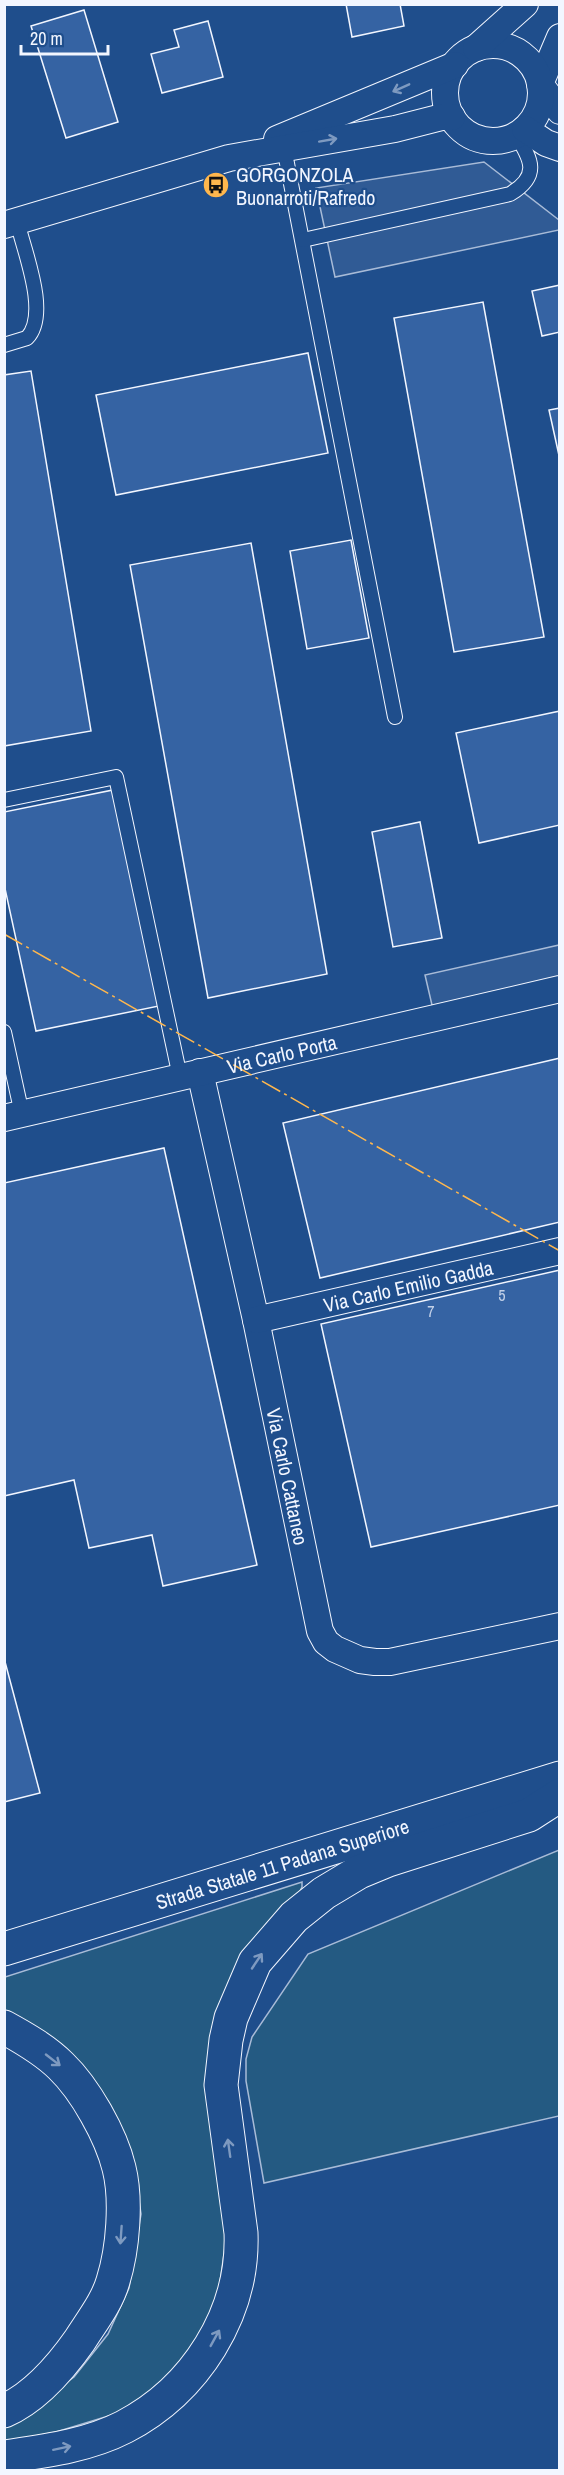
<svg xmlns="http://www.w3.org/2000/svg" width="564" height="2475" viewBox="0 0 564 2475" font-family="'Archivo Narrow',sans-serif">
<rect width="100%" height="100%" fill="#1f4e8c"/>
<g fill="#245a82" stroke="#a8bbd7" stroke-width="1.5">
<path d="M559 1850V2116L264 2183 246 2081V2059L252 2037 308 1954Z"/>
<path d="M302 1882V1887L299 1893 245 1953 228 2226 215 2316 158 2390 115 2414 56 2432 5 2442V2421L28 2411 74 2377 108 2334 129 2288 141 2214 132 2154 108 2101 76 2062 5 2012V1977Z"/>
</g>
<g fill="#305b95" stroke="#a8bbd7" stroke-width="1.5">
<path d="M484 162 559 220V230L335 277 316 188Z"/>
<path d="M559 945V989L435 1018 425 975Z"/>
</g>
<g fill="#3563a3" stroke="#f2f6ff" stroke-width="1.5">
<path d="M346 4H400L404 26 352 37Z"/>
<path d="M84 10 118 122 66 138 31 26Z"/>
<path d="M208 21 223 77 162 93 151 54 179 47 174 30Z"/>
<path d="M560 285V332L542 336 532 291Z"/>
<path d="M483 302 544 637 454 652 394 318Z"/>
<path d="M308 353 328 453 116 495 96 395Z"/>
<path d="M31 371 91 731 4 746V375Z"/>
<path d="M560 408V460L549 410Z"/>
<path d="M351 540 369 638 307 649 290 551Z"/>
<path d="M251 543 327 974 208 998 130 565Z"/>
<path d="M560 711V825L479 843 456 733Z"/>
<path d="M113 790 159 1006 36 1031 4 884V812Z"/>
<path d="M420 822 442 938 393 947 372 832Z"/>
<path d="M560 1058V1222L320 1278 283 1123Z"/>
<path d="M164 1148 257 1565 163 1586 152 1535 89 1548 74 1480 4 1496V1183Z"/>
<path d="M560 1270V1505L371 1547 321 1324Z"/>
<path d="M4 1658 40 1793 4 1802Z"/>
</g>
<g fill="none" stroke-linecap="round" stroke-linejoin="round">
<defs>
<g id="service">
<path d="M284 148 395 717"/>
<path d="M303 240 510 194C540 176 532 160 516 135"/>
<path d="M4 345 27 338C50 314 24 251 17 221"/>
<path d="M4 800 116 777 180 1077"/>
<path d="M4 1032 22 1114"/>
</g>
<g id="minor">
<path d="M560 37 540 84 560 111"/>
<circle cx="493" cy="93" r="48"/>
<path d="M476 48 525 4"/>
<path d="M525 129 546 143 560 148"/>
<path d="M277 139 455 65"/>
<path d="M4 225 229 158 395 129 442 117H452"/>
<path id="s1" d="M200 1072 256 1320 320 1631 326 1642 335 1649 360 1660 375 1662H390L560 1626"/>
<path id="s2" d="M4 1118 560 989"/>
<path id="s3" d="M256 1320 560 1251"/>
</g>
<g id="primary">
<path id="s4" d="M4 1949 560 1778"/>
<path d="M4 2027C24 2038 45 2050 61 2066 85 2089 111 2135 119 2168 127 2200 123 2249 113 2281 107 2302 92 2321 80 2340 61 2367 36 2397 4 2411"/>
<path d="M4 2457C45 2451 87 2446 124 2427 195 2390 244 2314 241 2233L221 2085 226 2040 231 2018 255 1962 294 1917 324 1893 359 1872 388 1860 529 1815 560 1795"/>
</g>
</defs>
<use href="#service" stroke="#f2f6ff" stroke-width="16"/>
<use href="#minor" stroke="#f2f6ff" stroke-width="28"/>
<use href="#primary" stroke="#f2f6ff" stroke-width="35"/>
<use href="#service" stroke="#1f4e8c" stroke-width="14"/>
<use href="#minor" stroke="#1f4e8c" stroke-width="26"/>
<use href="#primary" stroke="#1f4e8c" stroke-width="33"/>
<path stroke="#ffb74d" stroke-width="1.5" stroke-dasharray="21 4.5 3 4.5" stroke-linecap="butt" d="M4 934 560 1251"/>
</g>
<defs><path id="oneway-shaft" d="M-6 0H5M1.5-3L5.5 0L1.5 3" fill="none" stroke-width="1.6" stroke-linecap="round" stroke-linejoin="round" transform="scale(1.5)"/></defs>
<g stroke="#7e9ac0">
<use href="#oneway-shaft" transform="translate(401 88) rotate(156)"/>
<use href="#oneway-shaft" transform="translate(328 140) rotate(-10)"/>
<use href="#oneway-shaft" transform="translate(257 1961) rotate(-56)"/>
<use href="#oneway-shaft" transform="translate(53 2060) rotate(38)"/>
<use href="#oneway-shaft" transform="translate(229 2148) rotate(-98)"/>
<use href="#oneway-shaft" transform="translate(121 2235) rotate(94)"/>
<use href="#oneway-shaft" transform="translate(215 2338) rotate(-61)"/>
<use href="#oneway-shaft" transform="translate(62 2448) rotate(-12)"/>
</g>
<defs>
<symbol id="bus-disc" viewBox="-11 -11 22 22"><circle r="9.5" fill="#ffb74d" stroke="#1f4e8c"/><path d="M-5-6H5V4H4V6H2V4H-2V6H-4V4H-5ZM-3.5-4V0h7V-4ZM-3.5 1.2v1.5H-2V1.2ZM2 1.2v1.5H3.5V1.2Z" fill="#111"/></symbol>
</defs>
<g fill-rule="evenodd">
<use href="#bus-disc" x="201" y="170" width="30" height="30"/>
</g>
<g text-anchor="middle" dominant-baseline="central" stroke-width="4.5" stroke-linejoin="round" paint-order="stroke">
<g font-size="16" fill="#c3d1e8">
<text x="502" y="1295">5</text>
<text x="431" y="1311">7</text>
</g>
<g font-size="20" fill="#f2f6ff" stroke="#1f4e8c" text-anchor="start">
<text x="236" y="174">GORGONZOLA<tspan x="236" dy="23">Buonarroti/Rafredo</tspan></text>
</g>
<g font-size="20" fill="#f2f6ff" stroke="#1f4e8c">
<text stroke="none"><textPath href="#s2" startOffset="285">Via Carlo Porta</textPath></text>
<text stroke="none"><textPath href="#s3" startOffset="156">Via Carlo Emilio Gadda</textPath></text>
<text stroke="none"><textPath href="#s1" startOffset="414">Via Carlo Cattaneo</textPath></text>
<text stroke="none"><textPath href="#s4" startOffset="291">Strada Statale 11 Padana Superiore</textPath></text>
</g>
</g>
<rect width="564" height="2475" fill="none" stroke="#f2f6ff" stroke-width="12"/>
<path d="M21 45v9h87v-9" fill="none" stroke="#f2f6ff" stroke-width="3"/>
<text x="30" y="45" font-size="18" fill="#f2f6ff" stroke="#1f4e8c" stroke-width="4.5" paint-order="stroke">20 m</text>
</svg>
